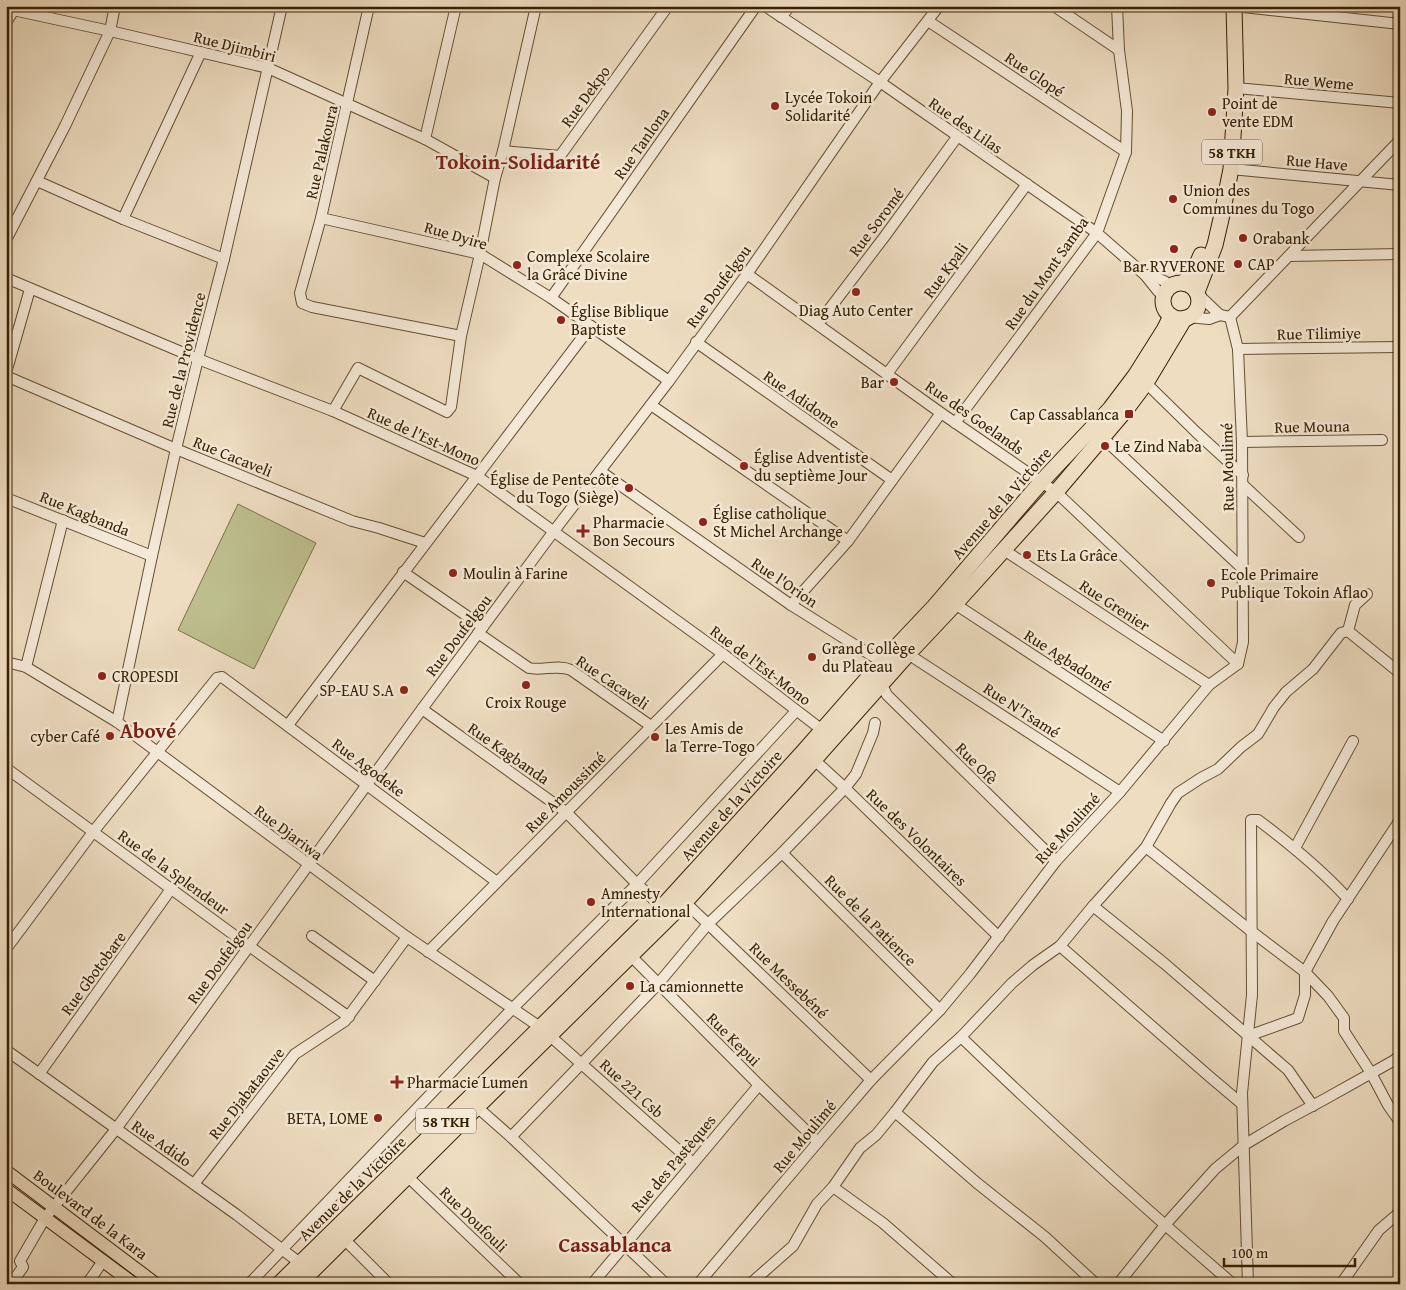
<svg xmlns="http://www.w3.org/2000/svg" width="1406" height="1290" viewBox="0 0 1406 1290" font-family="'Gentium Book Plus',serif">
<rect width="100%" height="100%" fill="#eeddc1"/>
<filter id="stains"><feTurbulence type="fractalNoise" baseFrequency=".004" numOctaves="4"/><feColorMatrix values="0 0 0 0 .2 0 0 0 0 .09 0 0 0 0 .02 0 0 0 .5 -.17"/></filter>
<radialGradient id="worn" r=".72"><stop offset=".6" stop-color="#630" stop-opacity="0"/><stop offset="1" stop-color="#630" stop-opacity=".3"/></radialGradient>
<path fill="#bebf8f" stroke="#7a7048" d="M238 504 316 543 254 669 178 630Z"/>
<g fill="none" stroke-linecap="round" stroke-linejoin="round">
<defs>
<g id="minor">
<path d="M8 6 13 10 110 31 268 68 425 139 495 178"/>
<path d="M369 6 321 218 300 293 302 303 312 307 461 336"/>
<path d="M765 6 880 82 1097 233 1145 275 1157 290 1164 297"/>
<path d="M1054 6 1119 50"/>
<path d="M1234 6 1400 24"/>
<path d="M781 17 790 6"/>
<path d="M928 21 1126 152"/>
<path d="M6 23 16 6"/>
<path d="M1236 88 1400 103"/>
<path d="M425 139 456 6"/>
<path d="M503 151 560 156 668 6"/>
<path d="M1231 169 1400 185"/>
<path d="M37 181 123 219 224 259"/>
<path d="M321 218 480 254 551 298 669 381"/>
<path d="M123 219 201 52"/>
<path d="M6 240 65 126 110 31 115 6"/>
<path d="M1289 256 1400 254"/>
<path d="M747 274 941 413 1056 492 1238 664"/>
<path d="M1145 275C1155 277 1163 279 1172 286"/>
<path d="M6 278 198 359 333 411 477 476 723 654 826 733"/>
<path d="M1198 294 1220 315 1230 317"/>
<path d="M551 298 756 6"/>
<path d="M1188 317 1209 319 1220 315"/>
<path d="M1230 317 1400 140"/>
<path d="M818 324 885 236 957 137"/>
<path d="M696 342 892 480"/>
<path d="M1238 349 1400 347"/>
<path d="M6 373 30 289"/>
<path d="M887 374 1027 184"/>
<path d="M6 376 176 449 352 521 379 528 425 543"/>
<path d="M1146 383 1197 433 1243 475"/>
<path d="M651 405 848 541"/>
<path d="M333 411 358 368 447 412 451 407 461 336 480 254 495 178 503 151 536 6"/>
<path d="M955 423 1097 233 1126 152 1127 111 1119 50 1117 6"/>
<path d="M1102 437 1242 568"/>
<path d="M1242 442 1382 440"/>
<path d="M600 471 791 605 882 662"/>
<path d="M1243 485 1299 537"/>
<path d="M6 498 152 556"/>
<path d="M1004 550 1209 685"/>
<path d="M403 572 483 627"/>
<path d="M955 604 1164 741"/>
<path d="M791 605 848 541 941 413"/>
<path d="M1348 631 1355 605 1367 594"/>
<path d="M478 633 529 668C542 671 558 664 571 670L651 726"/>
<path d="M908 654 1120 792"/>
<path d="M6 662 26 667 117 722 407 937 540 1027 693 1163"/>
<path d="M26 667 63 520"/>
<path d="M881 683 887 695 1056 861"/>
<path d="M422 709 566 812 637 884 662 907"/>
<path d="M117 722 152 556 176 449 198 359 224 259 282 6"/>
<path d="M288 725 591 326"/>
<path d="M810 756 845 788 999 937"/>
<path d="M6 768 249 946 349 1017"/>
<path d="M1146 847 1251 931 1305 972 1328 996 1344 1018V1031L1371 1073 1388 1105 1400 1122"/>
<path d="M1295 848 1353 741"/>
<path d="M782 853 940 1010"/>
<path d="M685 902 871 1080"/>
<path d="M1093 906 1165 964 1288 1070 1313 1106"/>
<path d="M312 936 375 981"/>
<path d="M1060 946 1210 1077 1242 1104"/>
<path d="M6 949 93 832 217 678 222 677 497 882"/>
<path d="M428 952 723 654"/>
<path d="M631 956 759 1085 818 1142"/>
<path d="M1248 1036 1298 1018 1305 995V972L1333 921 1400 820"/>
<path d="M961 1037C1049 1122 1140 1204 1233 1284"/>
<path d="M6 1050 237 1215 300 1263"/>
<path d="M39 1074 171 889"/>
<path d="M477 1107 511 1137 666 1284"/>
<path d="M895 1112 977 1183 1045 1237 1096 1284"/>
<path d="M511 1137 658 984 708 924 782 853 845 788 856 774 873 733 875 723"/>
<path d="M407 1176 520 1284"/>
<path d="M194 1184 295 1054 345 1021 407 937"/>
<path d="M833 1187 883 1223 953 1284"/>
<path d="M344 1239 389 1284"/>
<path d="M11 1284 23 1267 20 1261 45 1218 116 1129 422 709 554 531 669 381 747 274 880 82 939 6"/>
<path d="M87 1284 103 1261"/>
<path d="M249 1284 513 1008 637 884 796 711"/>
<path d="M592 1284 759 1085"/>
<path d="M698 1284 818 1142 871 1080 940 1010 970 974 1056 861 1120 792 1209 685 1238 664 1243 642 1242 442 1238 349 1230 317"/>
<path d="M750 1284 793 1246 817 1204 833 1187 860 1148 876 1135 895 1112 933 1062 961 1037 1012 983 1033 965 1060 946 1093 906 1146 847 1171 803 1178 793 1201 778 1218 769 1241 747 1258 734 1274 707 1286 692 1313 669 1341 633 1348 631 1400 673"/>
<path d="M1118 1284 1165 1225 1215 1169 1244 1145 1284 1121 1325 1099 1393 1061 1400 1056"/>
<path d="M1248 1284 1242 1093 1252 995 1251 820H1258C1290 844 1321 869 1348 899"/>
<path d="M1341 1284 1379 1230 1400 1212"/>
</g>
<g id="major">
<path d="M6 1171 156 1284"/>
<path d="M6 1189 134 1284"/>
</g>
<g id="highway">
<path d="M1184 283 1195 269 1201 255"/>
<circle cx="1181" cy="301" r="18"/>
<path d="M1197 292 1215 245 1221 219 1231 169 1236 88 1234 6"/>
<path d="M279 1284 468 1099 662 907 804 751 882 662 934 607 1042 481 1110 409 1135 376 1164 330 1171 316"/>
<path d="M299 1284 477 1107 685 902 797 779 908 654 955 604 1056 492 1125 411 1146 383 1185 318"/>
</g>
</defs>
<use href="#minor" stroke="#654f31" stroke-width="12"/>
<use href="#major" stroke="#372001" stroke-width="14"/>
<use href="#highway" stroke="#372001" stroke-width="17"/>
<use href="#minor" stroke="#f4e9d7" stroke-width="10"/>
<use href="#major" stroke="#eeddc1" stroke-width="12"/>
<use href="#highway" stroke="#eeddc1" stroke-width="15"/>
</g>
<g fill="#8f2418" stroke="#f4e9d7" stroke-width="2">
<circle cx="775" cy="106" r="5"/>
<circle cx="1212" cy="112" r="5"/>
<circle cx="1173" cy="199" r="5"/>
<circle cx="1243" cy="238" r="5"/>
<circle cx="1174" cy="249" r="5"/>
<circle cx="1238" cy="264" r="5"/>
<circle cx="517" cy="265" r="5"/>
<circle cx="856" cy="292" r="5"/>
<circle cx="561" cy="320" r="5"/>
<circle cx="894" cy="382" r="5"/>
<rect x="1124" y="409" width="10" height="10" rx="2.5"/>
<circle cx="1105" cy="446" r="5"/>
<circle cx="744" cy="466" r="5"/>
<circle cx="629" cy="488" r="5"/>
<circle cx="703" cy="522" r="5"/>
<path d="M580.5 523.5h5v5h5v5h-5v5h-5v-5h-5v-5h5z"/>
<circle cx="1027" cy="555" r="5"/>
<circle cx="453" cy="573" r="5"/>
<circle cx="1211" cy="583" r="5"/>
<circle cx="812" cy="657" r="5"/>
<circle cx="102" cy="676" r="5"/>
<circle cx="526" cy="685" r="5"/>
<circle cx="404" cy="690" r="5"/>
<circle cx="110" cy="736" r="5"/>
<circle cx="655" cy="737" r="5"/>
<circle cx="591" cy="902" r="5"/>
<circle cx="630" cy="986" r="5"/>
<path d="M394.5 1074.5h5v5h5v5h-5v5h-5v-5h-5v-5h5z"/>
<circle cx="378" cy="1118" r="5"/>
</g>
<g text-anchor="middle" dominant-baseline="central" stroke-width="5" stroke-linejoin="round" paint-order="stroke">
<g fill="#f4e9d7" stroke="#705c41" stroke-width="1">
<rect x="1202" y="139.5" width="60" height="25" rx="4"/>
<rect x="416" y="1108.5" width="60" height="25" rx="4"/>
</g>
<g font-size="15" font-weight="bold" fill="#372001">
<text x="1232" y="152">58 TKH</text>
<text x="446" y="1121">58 TKH</text>
</g>
<g font-size="16" fill="#372001" stroke="#f4e9d7">
<text transform="translate(235 46) rotate(14)">Rue Djimbiri</text>
<text transform="translate(1035 74) rotate(34)">Rue Glopé</text>
<text transform="translate(1319 81) rotate(5)">Rue Weme</text>
<text transform="translate(585 96) rotate(-54)">Rue Dekpo</text>
<text transform="translate(966 125) rotate(35)">Rue des Lilas</text>
<text transform="translate(641 143) rotate(-55)">Rue Tanlona</text>
<text transform="translate(321 152) rotate(-77)">Rue Palakoura</text>
<text transform="translate(1317 162) rotate(5)">Rue Have</text>
<text transform="translate(876 222) rotate(-53)">Rue Soromé</text>
<text transform="translate(456 235) rotate(16)">Rue Dyire</text>
<text transform="translate(945 270) rotate(-54)">Rue Kpali</text>
<text transform="translate(1046 273) rotate(-55)">Rue du Mont Samba</text>
<text transform="translate(718 286) rotate(-54)">Rue Doufelgou</text>
<text transform="translate(1319 333) rotate(-1)">Rue Tilimiye</text>
<text transform="translate(183 360) rotate(-76)">Rue de la Providence</text>
<text transform="translate(802 399) rotate(35)">Rue Adidome</text>
<text transform="translate(975 417) rotate(35)">Rue des Goelands</text>
<text transform="translate(1312 426) rotate(-1)">Rue Mouna</text>
<text transform="translate(424 436) rotate(24)">Rue de l'Est-Mono</text>
<text transform="translate(233 456) rotate(22)">Rue Cacaveli</text>
<text transform="translate(1227 467) rotate(-91)">Rue Moulimé</text>
<text transform="translate(1001 503) rotate(-49)">Avenue de la Victoire</text>
<text transform="translate(85 513) rotate(22)">Rue Kagbanda</text>
<text transform="translate(785 582) rotate(34)">Rue l'Orion</text>
<text transform="translate(1115 605) rotate(33)">Rue Grenier</text>
<text transform="translate(458 635) rotate(-53)">Rue Doufelgou</text>
<text transform="translate(1068 660) rotate(33)">Rue Agbadomé</text>
<text transform="translate(761 665) rotate(37)">Rue de l'Est-Mono</text>
<text transform="translate(613 682) rotate(34)">Rue Cacaveli</text>
<text transform="translate(1022 710) rotate(33)">Rue N'Tsamé</text>
<text transform="translate(509 753) rotate(35)">Rue Kagbanda</text>
<text transform="translate(977 763) rotate(45)">Rue Ofè</text>
<text transform="translate(369 767) rotate(37)">Rue Agodeke</text>
<text transform="translate(565 792) rotate(-45)">Rue Amoussimé</text>
<text transform="translate(731 805) rotate(-48)">Avenue de la Victoire</text>
<text transform="translate(1067 828) rotate(-48)">Rue Moulimé</text>
<text transform="translate(289 832) rotate(37)">Rue Djariwa</text>
<text transform="translate(917 837) rotate(44)">Rue des Volontaires</text>
<text transform="translate(174 872) rotate(36)">Rue de la Splendeur</text>
<text transform="translate(871 920) rotate(45)">Rue de la Patience</text>
<text transform="translate(219 962) rotate(-54)">Rue Doufelgou</text>
<text transform="translate(93 973) rotate(-54)">Rue Gbotobare</text>
<text transform="translate(789 980) rotate(44)">Rue Messebéné</text>
<text transform="translate(734 1039) rotate(45)">Rue Kepui</text>
<text transform="translate(632 1088) rotate(42)">Rue 221 Csb</text>
<text transform="translate(246 1093) rotate(-52)">Rue Djabataouve</text>
<text transform="translate(804 1136) rotate(-50)">Rue Moulimé</text>
<text transform="translate(162 1143) rotate(35)">Rue Adido</text>
<text transform="translate(673 1163) rotate(-50)">Rue des Pastèques</text>
<text transform="translate(352 1188) rotate(-44)">Avenue de la Victoire</text>
<text transform="translate(91 1214) rotate(37)">Boulevard de la Kara</text>
<text transform="translate(474 1219) rotate(44)">Rue Doufouli</text>
</g>
<g font-size="16" fill="#372001" stroke="#f4e9d7" text-anchor="start">
<text x="785" y="97">Lycée Tokoin<tspan x="785" dy="18">Solidarité</tspan></text>
<text x="1222" y="103">Point de<tspan x="1222" dy="18">vente EDM</tspan></text>
<text x="1183" y="190">Union des<tspan x="1183" dy="18">Communes du Togo</tspan></text>
<text x="1253" y="238">Orabank</text>
<text x="527" y="256">Complexe Scolaire<tspan x="527" dy="18">la Grâce Divine</tspan></text>
<text x="1248" y="264">CAP</text>
<text x="1174" y="266" text-anchor="middle">Bar RYVERONE</text>
<text x="856" y="310" text-anchor="middle">Diag Auto Center</text>
<text x="571" y="311">Église Biblique<tspan x="571" dy="18">Baptiste</tspan></text>
<text x="884" y="382" text-anchor="end">Bar</text>
<text x="1119" y="414" text-anchor="end">Cap Cassablanca</text>
<text x="1115" y="446">Le Zind Naba</text>
<text x="754" y="457">Église Adventiste<tspan x="754" dy="18">du septième Jour</tspan></text>
<text x="619" y="479" text-anchor="end">Église de Pentecôte<tspan x="619" dy="18">du Togo (Siège)</tspan></text>
<text x="713" y="513">Église catholique<tspan x="713" dy="18">St Michel Archange</tspan></text>
<text x="593" y="522">Pharmacie<tspan x="593" dy="18">Bon Secours</tspan></text>
<text x="1037" y="555">Ets La Grâce</text>
<text x="463" y="573">Moulin à Farine</text>
<text x="1221" y="574">Ecole Primaire<tspan x="1221" dy="18">Publique Tokoin Aflao</tspan></text>
<text x="822" y="648">Grand Collège<tspan x="822" dy="18">du Plateau</tspan></text>
<text x="112" y="676">CROPESDI</text>
<text x="394" y="690" text-anchor="end">SP-EAU S.A</text>
<text x="526" y="702" text-anchor="middle">Croix Rouge</text>
<text x="665" y="728">Les Amis de<tspan x="665" dy="18">la Terre-Togo</tspan></text>
<text x="100" y="736" text-anchor="end">cyber Café</text>
<text x="601" y="893">Amnesty<tspan x="601" dy="18">International</tspan></text>
<text x="640" y="986">La camionnette</text>
<text x="407" y="1082">Pharmacie Lumen</text>
<text x="368" y="1118" text-anchor="end">BETA, LOME</text>
</g>
<g font-size="21" font-weight="bold" fill="#7a1f14" stroke="#f4e9d7">
<text x="518" y="161">Tokoin-Solidarité</text>
<text x="148" y="730">Abové</text>
<text x="615" y="1244">Cassablanca</text>
</g>
</g>
<rect width="1406" height="1290" fill="none" stroke="#eeddc1" stroke-width="25"/>
<rect x="8" y="8" width="1391" height="1275" fill="none" stroke="#372001" stroke-width="2.5"/>
<rect x="12" y="12" width="1381" height="1265" fill="none" stroke="#372001"/>
<path d="M1224 1258v8h131v-8" fill="none" stroke="#372001" stroke-width="2.5"/>
<text x="1231" y="1258" font-size="15" fill="#372001" stroke="#f4e9d7" stroke-width="4" paint-order="stroke">100 m</text>
<rect width="100%" height="100%" filter="url(#stains)"/>
<rect width="100%" height="100%" fill="url(#worn)"/>
</svg>
